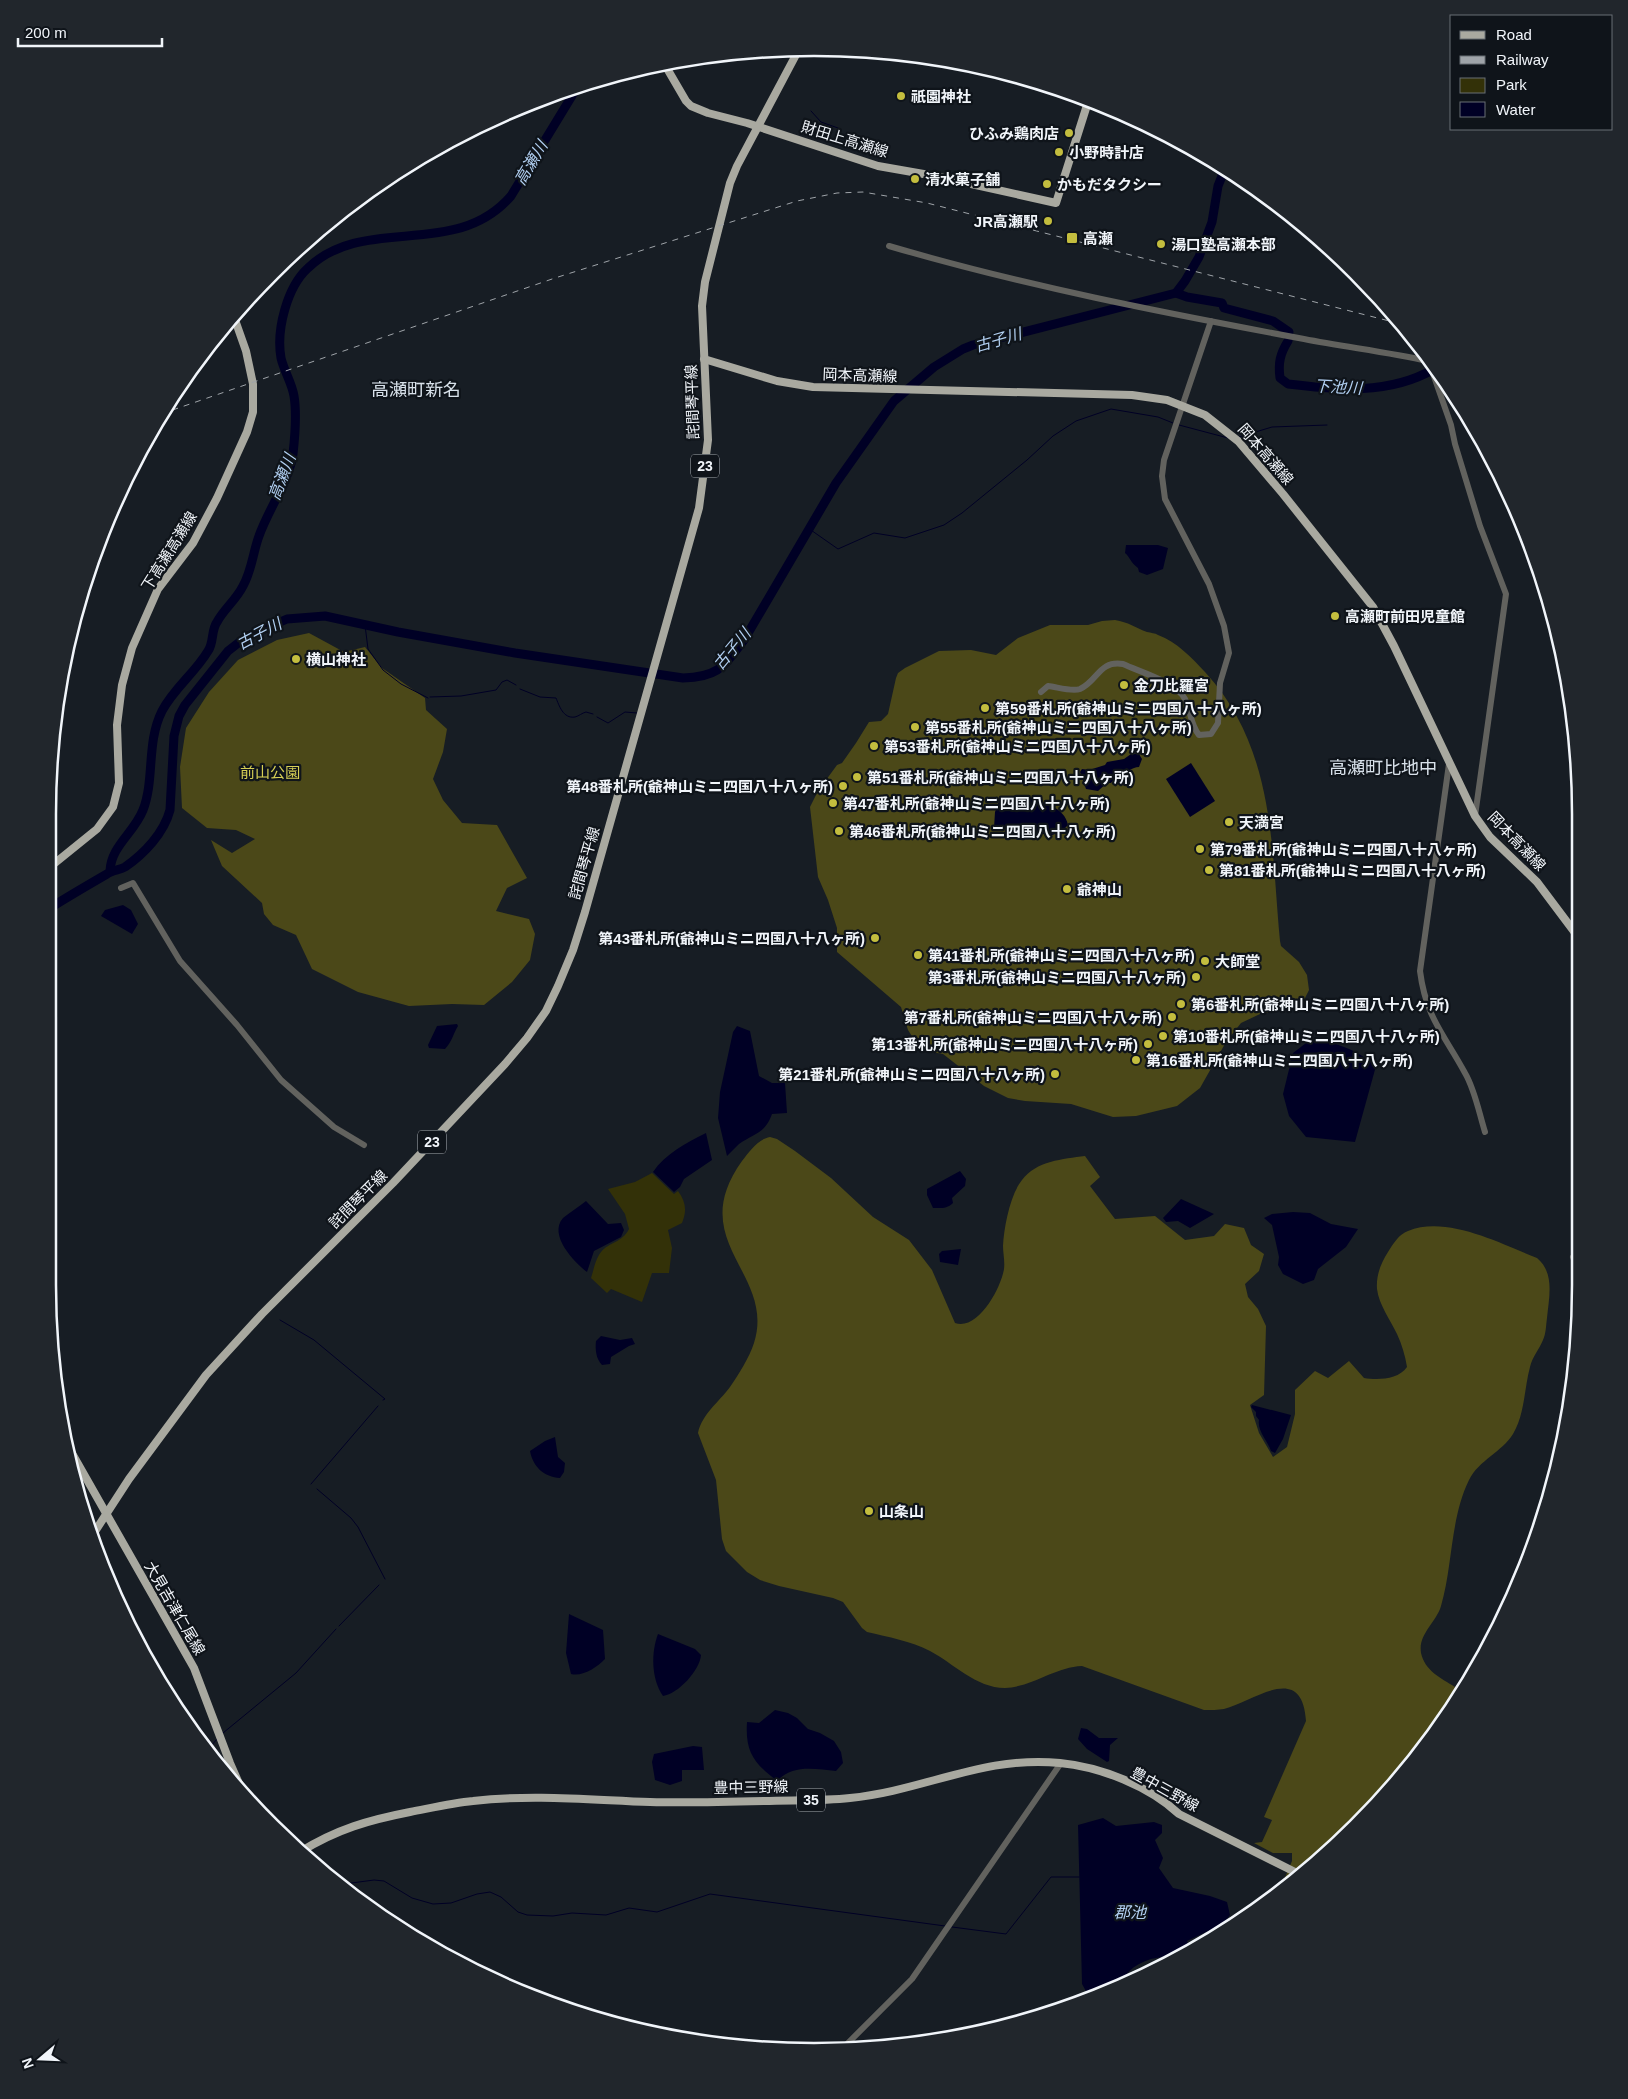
<svg xmlns="http://www.w3.org/2000/svg" width="1628" height="2099" viewBox="0 0 1628 2099" font-family="Arial,'Noto Sans JP',sans-serif">
<rect width="100%" height="100%" fill="#171d24"/>
<path fill="#333108" d="M652 1173 674 1194 678 1191C686 1202 687 1211 682 1223L668 1230 672 1248 669 1273H652L642 1302 611 1289 607 1293 591 1278C594 1269 595 1260 601 1252 609 1242 622 1243 629 1229L625 1214 608 1189 635 1182Z"/>
<g fill="#4b4818">
<path d="M1115 620C1128 622 1136 628 1147 632 1151 633 1155 633 1158 635 1177 642 1192 658 1205 672 1275 748 1271 846 1280 941L1281 946 1299 962 1307 975 1309 990 1302 1004 1297 1007 1260 1014 1241 1023 1226 1042 1200 1088 1177 1106 1136 1116 1113 1117 1071 1104 1025 1101 1008 1098 984 1086 943 1054 926 1051 919 1047 908 1030 901 1007 837 952V928L828 900 818 877 810 807 818 791 837 765 842 763 856 743 869 722 881 721 888 714 896 678 898 673 905 668 939 651 971 650 996 655 1018 638 1050 625H1088L1102 621Z"/>
<path d="M309 633 344 652 365 647 382 668 425 698 426 710 447 729 443 752 433 779 443 800 462 823 497 825 527 878 507 888 496 911 529 919 535 934 530 960 512 982 484 1005 452 1004 409 1006 358 992 312 969 296 935 273 925 264 914 262 903 222 866 211 840 232 853 255 839 236 830 207 828 182 808 180 767 186 728 209 692 238 660 277 640Z"/>
<path d="M770 1137 777 1139 795 1151 831 1178 873 1217 909 1240 932 1270 955 1323C978 1331 1001 1288 1004 1269 1005 1261 1003 1253 1003 1246 1004 1227 1010 1195 1022 1180 1036 1161 1063 1159 1085 1156L1100 1177 1090 1186 1115 1219 1155 1216 1185 1240 1214 1236 1225 1224 1244 1228 1251 1245 1264 1254 1259 1271 1245 1284 1248 1297 1258 1309 1266 1326 1264 1395 1250 1405 1259 1433 1273 1457 1287 1447 1295 1414V1390L1315 1371 1328 1378 1349 1361 1364 1378C1377 1380 1398 1380 1407 1367 1405 1355 1402 1345 1397 1334 1390 1319 1379 1305 1377 1289 1376 1275 1381 1263 1388 1252 1393 1244 1399 1234 1408 1231 1447 1215 1501 1244 1537 1258 1555 1273 1549 1297 1547 1318 1546 1325 1546 1334 1543 1340 1539 1350 1532 1357 1530 1367 1524 1389 1525 1414 1513 1434 1502 1452 1479 1460 1469 1480 1450 1519 1453 1565 1441 1606 1436 1623 1418 1634 1421 1653 1425 1671 1441 1678 1455 1687L1439 1727 1390 1791 1320 1861 1293 1880H1284L1292 1861V1853H1273L1254 1843 1262 1842 1272 1820 1264 1817 1306 1721C1302 1661 1255 1701 1224 1709 1218 1710 1211 1710 1204 1710L1082 1666C1055 1667 1032 1687 1005 1688 976 1688 953 1663 930 1651 911 1641 888 1637 867 1632L862 1628 843 1602 833 1598 779 1586 760 1580 747 1572 726 1551 722 1539 716 1480 698 1433C702 1414 719 1402 730 1387 739 1374 749 1358 754 1343 776 1273 684 1242 742 1161 749 1152 758 1139 770 1137Z"/>
</g>
<g fill="#000025">
<path d="M1126 545H1158L1168 548 1163 569 1147 575 1139 572 1138 568C1130 562 1130 557 1125 553Z"/>
<path d="M1131 754H1139L1142 759 1139 767C1132 767 1127 773 1119 774L1111 783H1107L1098 791 1086 789 1080 772 1082 769 1089 770 1105 765 1107 762 1124 759Z"/>
<path d="M1191 763 1215 801 1190 817 1166 779Z"/>
<path d="M1001 796 1014 800 1026 801 1028 797C1043 803 1065 807 1068 825L1061 832 1046 837 1044 834 1026 832 1025 829 1019 831 994 828 995 812Z"/>
<path d="M123 905 131 910 138 924 132 934 101 916 105 910Z"/>
<path d="M457 1024 458 1026C453 1034 452 1042 445 1049L429 1048 428 1045 437 1026Z"/>
<path d="M737 1026 750 1031 759 1076 772 1083H785L787 1113 772 1114C765 1134 754 1133 739 1144 735 1148 731 1152 727 1156L718 1118 720 1092 733 1032Z"/>
<path d="M1310 1040C1337 1042 1355 1049 1376 1066L1355 1142 1306 1137 1289 1116 1283 1094 1293 1053Z"/>
<path d="M706 1133 712 1160 684 1179 680 1187 674 1192 653 1172C665 1154 686 1143 706 1133Z"/>
<path d="M960 1171 966 1179 965 1186 952 1198 953 1203C947 1209 941 1208 933 1208L927 1195V1189Z"/>
<path d="M1181 1199 1214 1214 1190 1228 1178 1221 1166 1222 1163 1218Z"/>
<path d="M586 1201 608 1224 621 1223 624 1230 621 1237 594 1251 587 1272C574 1262 548 1235 563 1218 570 1212 579 1207 586 1201Z"/>
<path d="M1293 1212 1310 1213 1331 1224 1358 1229 1346 1247 1318 1269 1314 1280 1303 1284 1283 1274 1278 1265 1279 1257 1272 1225 1264 1218 1272 1214Z"/>
<path d="M961 1249 958 1265 940 1262 939 1254 942 1251Z"/>
<path d="M601 1336 620 1340 632 1338 635 1344 629 1346 611 1357 610 1364 602 1365C596 1359 595 1349 596 1341Z"/>
<path d="M1252 1405 1291 1415 1283 1439 1275 1453 1271 1451C1268 1441 1257 1431 1259 1420L1256 1416V1412L1251 1407Z"/>
<path d="M555 1437 558 1457 565 1463 564 1472 560 1478C544 1477 533 1467 530 1451L545 1441Z"/>
<path d="M569 1614 603 1630 605 1659C597 1667 583 1677 571 1674L566 1653Z"/>
<path d="M658 1634 695 1649 701 1655C700 1670 678 1694 663 1696 651 1679 651 1652 658 1634Z"/>
<path d="M775 1710 788 1713 797 1718 808 1729 820 1733 834 1741 841 1752 843 1763 836 1771C815 1769 793 1764 777 1781 754 1763 745 1752 747 1722L759 1723Z"/>
<path d="M1081 1728 1087 1729 1099 1738H1118L1110 1745 1109 1761 1107 1762 1087 1749 1078 1739Z"/>
<path d="M693 1746 702 1747 704 1770H682V1781L670 1785 655 1780 652 1762 654 1754Z"/>
<path d="M1103 1818 1116 1826 1154 1822 1162 1825V1833L1155 1840 1163 1858 1159 1868 1173 1888 1210 1896 1227 1902 1230 1915 1223 1924 1187 1941 1191 1952C1180 1958 1176 1955 1164 1957 1146 1958 1130 1966 1121 1982L1123 1985 1096 1997 1087 1993 1082 1984 1078 1825Z"/>
</g>
<g fill="none" stroke-linecap="round" stroke-linejoin="round">
<g stroke="#000025" stroke-width="1">
<path d="M811 111 821 122 838 128"/>
<path d="M1179 425 1228 438"/>
<path d="M1239 437 1272 427 1327 425"/>
<path d="M808 528 838 549 874 533 905 538 944 525 962 513 1027 460 1053 436 1076 421 1111 409 1158 417 1173 423"/>
<path d="M365 625 368 649 383 670 401 684 428 698"/>
<path d="M520 689 540 697 556 698C559 705 563 719 575 717 579 716 582 713 586 712L593 714"/>
<path d="M430 697 461 696 496 690 502 682 507 680 516 685"/>
<path d="M597 717 608 723 625 712 637 713"/>
<path d="M280 1320 314 1340 385 1399 383 1400"/>
<path d="M311 1484 378 1406"/>
<path d="M317 1489 351 1518 358 1527 385 1579"/>
<path d="M339 1626 379 1585"/>
<path d="M223 1733 296 1673 336 1629"/>
<path d="M206 1752 217 1739"/>
<path d="M333 1881 344 1884 374 1880 384 1881 412 1898 433 1904 451 1903 477 1894 490 1892 501 1897 518 1912 527 1915 553 1916 572 1913 606 1915 629 1908 657 1912 710 1894 945 1926"/>
<path d="M952 1927 1006 1934 1051 1877H1079"/>
</g>
<g stroke="#000025" stroke-width="9">
<path d="M1176 293 1187 297 1222 303 1224 308 1273 321 1289 332"/>
<path d="M1288 341C1280 354 1278 363 1280 378L1288 384C1337 390 1389 395 1434 369"/>
<path d="M110 871C111 846 134 833 143 810 155 779 146 743 162 711 174 688 195 673 208 651 214 643 211 630 217 622 224 609 236 600 243 586 252 570 253 552 259 536 268 510 290 479 293 454 295 436 297 414 294 396 292 383 284 371 281 358 276 330 287 287 308 268 365 213 455 261 511 196L578 86"/>
<path d="M50 908C69 896 88 885 107 874 112 870 120 870 125 867 144 854 164 833 170 810L174 736 179 716 185 705 228 651 246 637 287 619 325 616 398 632 515 653 683 678C719 677 724 666 744 640L836 483 894 401 934 367 963 349 973 345 1176 293 1185 281 1199 257 1212 222 1218 186 1224 171"/>
</g>
<g stroke="#62625e" stroke-width="6">
<path d="M889 246C1025 286 1165 313 1304 339 1345 347 1387 352 1428 361"/>
<path d="M1430 365 1451 425 1455 444 1480 526 1506 594 1475 816"/>
<path d="M1041 692 1048 686C1057 687 1072 692 1080 689 1098 681 1099 660 1123 664 1140 672 1176 682 1185 699 1191 711 1190 724 1199 735L1211 734 1218 723 1220 683 1229 653 1224 626 1209 584 1165 499 1162 476 1164 460 1211 321"/>
<path d="M1449 764 1420 971C1426 1018 1444 1034 1465 1073 1475 1090 1479 1113 1485 1132"/>
<path d="M121 888 133 883 180 961 237 1025 281 1080 334 1127 364 1145"/>
<path d="M1573 1257 1580 1275"/>
<path d="M841 2050 912 1979 1061 1763"/>
</g>
<g stroke="#a9a9a0" stroke-width="8">
<path d="M665 65 686 101 691 106 708 113 747 123 878 166 935 176 1056 203 1088 102"/>
<path d="M704 359 777 381 813 387 1132 395 1167 400 1205 415 1238 441 1283 494 1373 607 1394 646 1475 816 1490 837 1537 882 1579 938"/>
<path d="M50 867 97 829 113 807 119 783 117 725 122 685 132 648 158 589 193 543 217 498 247 432 253 412V384L246 351 234 317"/>
<path d="M65 1441 194 1668 230 1763 245 1797"/>
<path d="M92 1536 129 1479 206 1375 262 1314 393 1183 505 1064 527 1038 546 1011 558 986 573 950 585 912 699 508 708 440 702 306 705 282 730 183 737 166 798 51"/>
<path d="M300 1852C337 1829 369 1820 410 1812 431 1808 452 1803 473 1801 532 1794 592 1800 650 1802 688 1803 726 1802 764 1801 793 1800 822 1801 850 1798 923 1791 984 1755 1060 1763 1101 1767 1149 1786 1179 1814L1301 1875"/>
</g>
<path stroke="#9fa4a9" stroke-width="1" stroke-dasharray="6 6" stroke-linecap="butt" d="M161 414 555 278 797 201 837 193 863 192 927 203 1401 324"/>
</g>
<g fill="#c3bd3e" stroke="#0f141a" stroke-width="2">
<circle cx="901" cy="96" r="5"/>
<circle cx="1069" cy="133" r="5"/>
<circle cx="1059" cy="152" r="5"/>
<circle cx="915" cy="179" r="5"/>
<circle cx="1047" cy="184" r="5"/>
<circle cx="1048" cy="221" r="5"/>
<rect x="1066" y="232" width="12" height="12" rx="2.5"/>
<circle cx="1161" cy="244" r="5"/>
<circle cx="1335" cy="616" r="5"/>
<circle cx="296" cy="659" r="5"/>
<circle cx="1124" cy="685" r="5"/>
<circle cx="985" cy="708" r="5"/>
<circle cx="915" cy="727" r="5"/>
<circle cx="874" cy="746" r="5"/>
<circle cx="857" cy="777" r="5"/>
<circle cx="843" cy="786" r="5"/>
<circle cx="833" cy="803" r="5"/>
<circle cx="1229" cy="822" r="5"/>
<circle cx="839" cy="831" r="5"/>
<circle cx="1200" cy="849" r="5"/>
<circle cx="1209" cy="870" r="5"/>
<circle cx="1067" cy="889" r="5"/>
<circle cx="875" cy="938" r="5"/>
<circle cx="918" cy="955" r="5"/>
<circle cx="1205" cy="961" r="5"/>
<circle cx="1196" cy="977" r="5"/>
<circle cx="1181" cy="1004" r="5"/>
<circle cx="1172" cy="1017" r="5"/>
<circle cx="1163" cy="1036" r="5"/>
<circle cx="1148" cy="1044" r="5"/>
<circle cx="1136" cy="1060" r="5"/>
<circle cx="1055" cy="1074" r="5"/>
<circle cx="869" cy="1511" r="5"/>
</g>
<g text-anchor="middle" dominant-baseline="central" stroke-width="4.5" stroke-linejoin="round" paint-order="stroke">
<g fill="#0f141a" stroke="#adb2b7" stroke-width="1">
<rect x="691" y="454.5" width="28" height="23" rx="4"/>
<rect x="418" y="1130.5" width="28" height="23" rx="4"/>
<rect x="797" y="1788.5" width="28" height="23" rx="4"/>
</g>
<g font-size="14" font-weight="bold" fill="#f1f5fa">
<text x="705" y="466">23</text>
<text x="432" y="1142">23</text>
<text x="811" y="1800">35</text>
</g>
<g font-size="15" font-weight="bold" fill="#f1f5fa" stroke="#0f141a" text-anchor="start">
<text x="911" y="96">祇園神社</text>
<text x="1059" y="133" text-anchor="end">ひふみ鶏肉店</text>
<text x="1069" y="152">小野時計店</text>
<text x="925" y="179">清水菓子舗</text>
<text x="1057" y="184">かもだタクシー</text>
<text x="1038" y="221" text-anchor="end">JR高瀬駅</text>
<text x="1083" y="238">高瀬</text>
<text x="1171" y="244">湯口塾高瀬本部</text>
<text x="1345" y="616">高瀬町前田児童館</text>
<text x="306" y="659">横山神社</text>
<text x="1134" y="685">金刀比羅宮</text>
<text x="995" y="708">第59番札所(爺神山ミニ四国八十八ヶ所)</text>
<text x="925" y="727">第55番札所(爺神山ミニ四国八十八ヶ所)</text>
<text x="884" y="746">第53番札所(爺神山ミニ四国八十八ヶ所)</text>
<text x="867" y="777">第51番札所(爺神山ミニ四国八十八ヶ所)</text>
<text x="833" y="786" text-anchor="end">第48番札所(爺神山ミニ四国八十八ヶ所)</text>
<text x="843" y="803">第47番札所(爺神山ミニ四国八十八ヶ所)</text>
<text x="1239" y="822">天満宮</text>
<text x="849" y="831">第46番札所(爺神山ミニ四国八十八ヶ所)</text>
<text x="1210" y="849">第79番札所(爺神山ミニ四国八十八ヶ所)</text>
<text x="1219" y="870">第81番札所(爺神山ミニ四国八十八ヶ所)</text>
<text x="1077" y="889">爺神山</text>
<text x="865" y="938" text-anchor="end">第43番札所(爺神山ミニ四国八十八ヶ所)</text>
<text x="928" y="955">第41番札所(爺神山ミニ四国八十八ヶ所)</text>
<text x="1215" y="961">大師堂</text>
<text x="1186" y="977" text-anchor="end">第3番札所(爺神山ミニ四国八十八ヶ所)</text>
<text x="1191" y="1004">第6番札所(爺神山ミニ四国八十八ヶ所)</text>
<text x="1162" y="1017" text-anchor="end">第7番札所(爺神山ミニ四国八十八ヶ所)</text>
<text x="1173" y="1036">第10番札所(爺神山ミニ四国八十八ヶ所)</text>
<text x="1138" y="1044" text-anchor="end">第13番札所(爺神山ミニ四国八十八ヶ所)</text>
<text x="1146" y="1060">第16番札所(爺神山ミニ四国八十八ヶ所)</text>
<text x="1045" y="1074" text-anchor="end">第21番札所(爺神山ミニ四国八十八ヶ所)</text>
<text x="879" y="1511">山条山</text>
</g>
<g font-size="15" fill="#f1f5fa" stroke="#0f141a">
<text transform="translate(845 139) rotate(17)">財田上高瀬線</text>
<text transform="translate(860 375) rotate(2)">岡本高瀬線</text>
<text transform="translate(692 402) rotate(-92)">詫間琴平線</text>
<text transform="translate(1266 454) rotate(49)">岡本高瀬線</text>
<text transform="translate(169 551) rotate(-58)">下高瀬高瀬線</text>
<text transform="translate(1517 841) rotate(46)">岡本高瀬線</text>
<text transform="translate(584 863) rotate(-74)">詫間琴平線</text>
<text transform="translate(358 1199) rotate(-45)">詫間琴平線</text>
<text transform="translate(175 1608) rotate(60)">大見吉津仁尾線</text>
<text transform="translate(751 1787) rotate(-1)">豊中三野線</text>
<text transform="translate(1165 1789) rotate(29)">豊中三野線</text>
</g>
<g font-size="15" fill="#d6cf55" stroke="#0f141a">
<text x="270" y="772">前山公園</text>
</g>
<g font-size="16" font-style="italic" fill="#b1cff1" stroke="#0f141a">
<text transform="translate(531 163) rotate(-59)">高瀬川</text>
<text transform="translate(998 340) rotate(-16)">古子川</text>
<text transform="translate(1338 387) rotate(3)">下池川</text>
<text transform="translate(282 477) rotate(-69)">高瀬川</text>
<text transform="translate(259 634) rotate(-28)">古子川</text>
<text transform="translate(732 649) rotate(-50)">古子川</text>
<text x="1130" y="1912">郡池</text>
</g>
<g font-size="18" fill="#d8e1ea" stroke="#0f141a">
<text x="416" y="390">高瀬町新名</text>
<text x="1383" y="768">高瀬町比地中</text>
</g>
</g>
<path d="M0 0H1628V2099H0ZM814 56H814A758 758 0 0 1 1572 814V1285A758 758 0 0 1 814 2043H814A758 758 0 0 1 56 1285V814A758 758 0 0 1 814 56Z" fill="#21262c" fill-rule="evenodd"/>
<path fill="none" stroke="#f1f5fa" stroke-width="2.5" d="M814 56H814A758 758 0 0 1 1572 814V1285A758 758 0 0 1 814 2043H814A758 758 0 0 1 56 1285V814A758 758 0 0 1 814 56Z"/>
<rect x="1450" y="15" width="162" height="115" fill="#0f141a" stroke="#696e74"/>
<rect x="1460" y="31" width="25" height="8" fill="#a9a9a0" stroke="#696e74"/>
<text x="1496" y="40" font-size="15" fill="#f1f5fa">Road</text>
<rect x="1460" y="56" width="25" height="8" fill="#9fa4a9" stroke="#696e74"/>
<text x="1496" y="65" font-size="15" fill="#f1f5fa">Railway</text>
<rect x="1460" y="78" width="25" height="15" fill="#333108" stroke="#696e74"/>
<text x="1496" y="90" font-size="15" fill="#f1f5fa">Park</text>
<rect x="1460" y="102" width="25" height="15" fill="#000025" stroke="#696e74"/>
<text x="1496" y="115" font-size="15" fill="#f1f5fa">Water</text>
<g transform="translate(40 2059) rotate(251)" stroke="#0f141a" stroke-width="4" paint-order="stroke">
<path d="M0-4L9 19L0 12L-9 19Z" fill="#f1f5fa"/>
<text y="-8" font-size="14" font-weight="bold" text-anchor="middle" fill="#f1f5fa">N</text>
</g>
<path d="M18 38v8h144v-8" fill="none" stroke="#f1f5fa" stroke-width="2.5"/>
<text x="25" y="38" font-size="15" fill="#f1f5fa" stroke="#0f141a" stroke-width="4" paint-order="stroke">200 m</text>
</svg>
